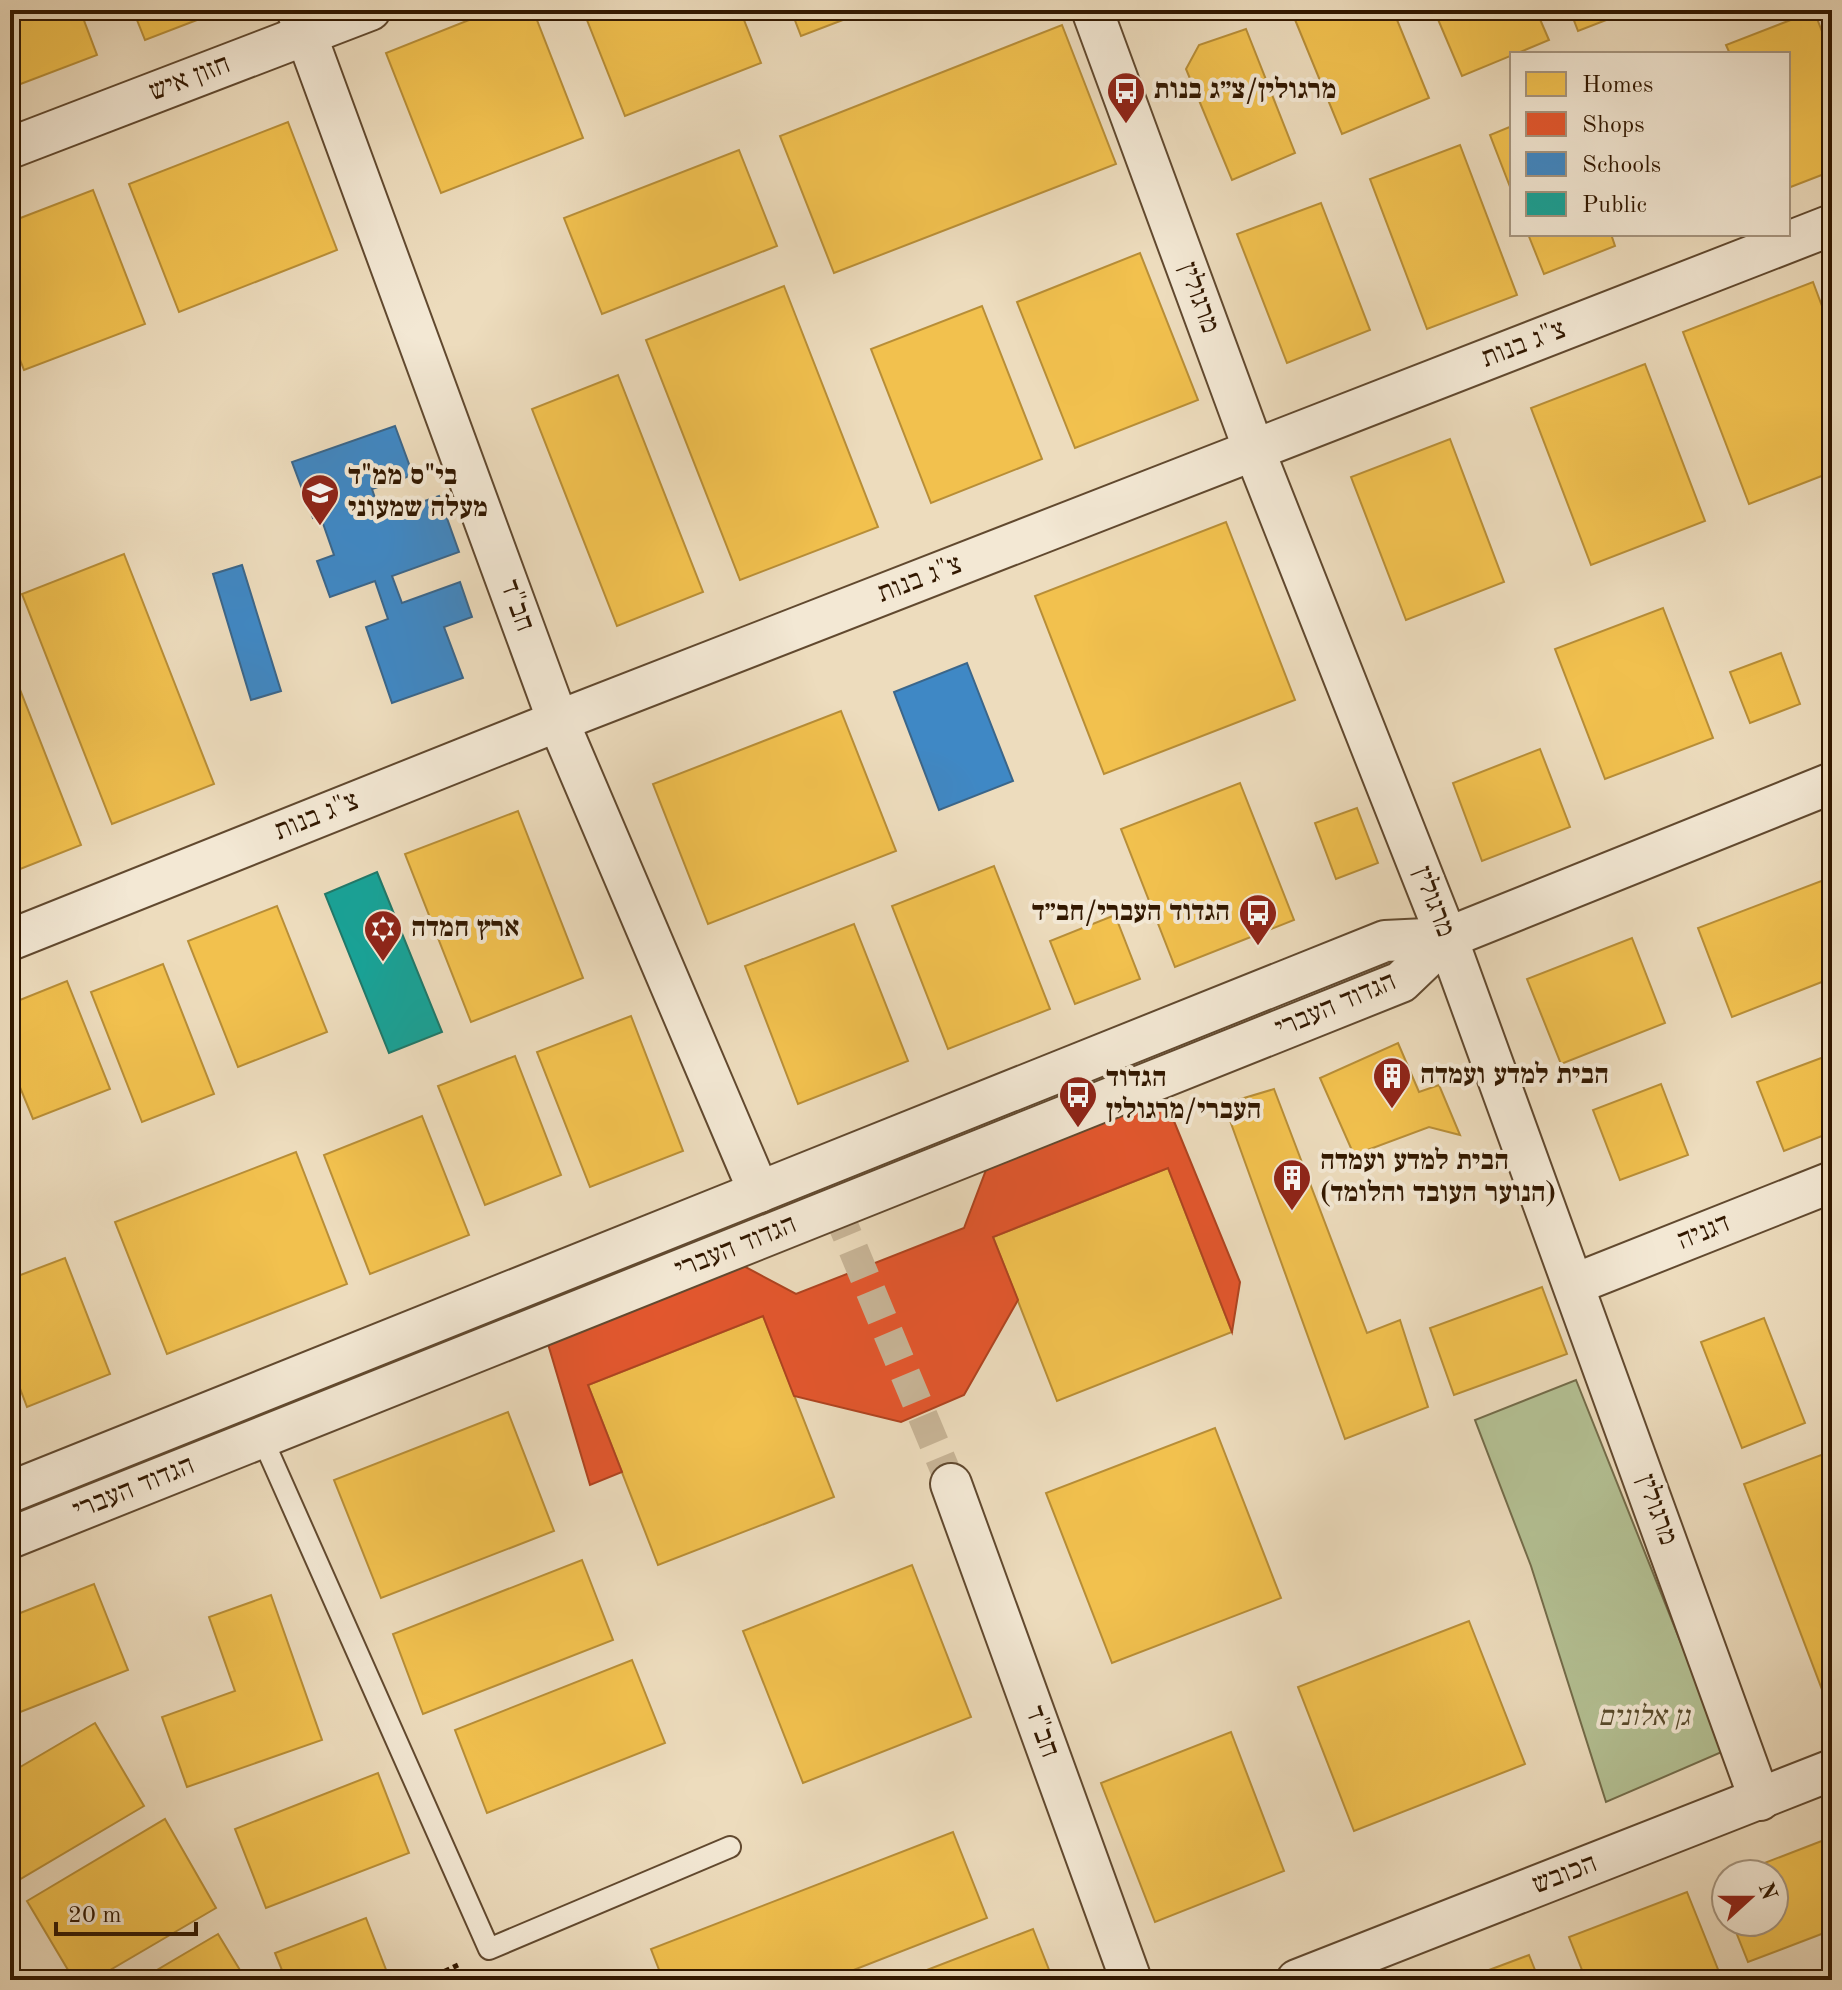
<svg xmlns="http://www.w3.org/2000/svg" width="1842" height="1990" viewBox="0 0 1842 1990" font-family="'Old Standard TT','Frank Ruhl Libre',serif">
<rect width="100%" height="100%" fill="#eddcbd"/>
<filter id="stains"><feTurbulence type="fractalNoise" baseFrequency=".0025" numOctaves="4"/><feColorMatrix values="0 0 0 0 .2 0 0 0 0 .09 0 0 0 0 .02 0 0 0 .5 -.17"/></filter>
<radialGradient id="worn" r=".72"><stop offset=".6" stop-color="#630" stop-opacity="0"/><stop offset="1" stop-color="#630" stop-opacity=".3"/></radialGradient>
<path fill="#b4c194" stroke="#736c4a" stroke-width="2" d="M1576 1380 1724 1751 1606 1802 1531 1566 1475 1420Z"/>
<g fill="#f2c14e" stroke="#b88e37" stroke-width="2">
<path d="M10 10H80L97 55 10 88Z"/>
<path d="M133 10H223L145 40Z"/>
<path d="M494 10H533L583 138 441 193 386 53Z"/>
<path d="M583 10H740L761 63 625 116Z"/>
<path d="M791 10H869L801 36Z"/>
<path d="M1291 10H1393L1429 98 1342 134Z"/>
<path d="M1434 10H1536L1549 40 1462 76Z"/>
<path d="M1570 10H1632L1578 31Z"/>
<path d="M1814 11 1832 57V171L1788 188V54H1730L1726 45Z"/>
<path d="M1062 25 1116 164 834 273 780 136Z"/>
<path d="M1246 29 1295 153 1232 180 1186 69 1199 45Z"/>
<path d="M288 122 337 250 179 312 129 184Z"/>
<path d="M1512 126V192L1490 135Z"/>
<path d="M1460 145 1517 295 1427 329 1370 179Z"/>
<path d="M739 150 777 246 602 314 564 218Z"/>
<path d="M93 190 145 324 24 370 10 334V222Z"/>
<path d="M1321 203 1370 330 1287 363 1237 234Z"/>
<path d="M1528 234H1611L1615 246 1544 274Z"/>
<path d="M1140 253 1198 400 1075 448 1017 302Z"/>
<path d="M1813 282 1832 333V472L1749 504 1683 332Z"/>
<path d="M784 286 878 527 740 580 646 340Z"/>
<path d="M982 306 1042 459 931 503 871 349Z"/>
<path d="M1645 364 1705 521 1591 565 1531 408Z"/>
<path d="M618 375 703 592 617 626 532 409Z"/>
<path d="M1450 439 1504 582 1406 620 1351 477Z"/>
<path d="M1226 522 1295 700 1104 774 1035 596Z"/>
<path d="M124 554 214 784 112 824 22 594Z"/>
<path d="M1663 608 1713 738 1605 779 1555 649Z"/>
<path d="M1781 653 1800 704 1750 723 1730 672Z"/>
<path d="M10 664 81 845 10 873Z"/>
<path d="M841 711 896 851 708 924 653 784Z"/>
<path d="M1540 749 1570 827 1482 861 1453 783Z"/>
<path d="M1240 783 1294 920 1175 967 1121 829Z"/>
<path d="M1357 808 1378 863 1336 879 1315 823Z"/>
<path d="M518 811 583 978 471 1022 405 854Z"/>
<path d="M994 866 1050 1009 948 1049 892 906Z"/>
<path d="M1832 877V978L1732 1017 1698 928Z"/>
<path d="M277 906 327 1032 238 1067 188 941Z"/>
<path d="M1115 915 1140 979 1075 1004 1050 941Z"/>
<path d="M854 924 908 1061 798 1104 745 966Z"/>
<path d="M1632 938 1665 1023 1561 1064 1527 979Z"/>
<path d="M163 964 214 1094 142 1122 91 992Z"/>
<path d="M67 981 110 1089 33 1119 10 1063V1004Z"/>
<path d="M631 1016 683 1151 590 1187 537 1052Z"/>
<path d="M1398 1043 1419 1092 1439 1085 1460 1135 1429 1127 1354 1155 1320 1078Z"/>
<path d="M1832 1054V1132L1784 1151 1757 1082Z"/>
<path d="M515 1056 561 1175 485 1205 438 1086Z"/>
<path d="M1661 1084 1688 1155 1620 1180 1593 1110Z"/>
<path d="M1274 1089 1367 1333 1400 1320 1428 1407 1345 1439 1224 1104Z"/>
<path d="M422 1116 469 1235 370 1274 324 1155Z"/>
<path d="M296 1152 347 1284 167 1354 115 1222Z"/>
<path d="M1168 1168 1232 1332 1057 1401 993 1237Z"/>
<path d="M65 1258 110 1374 27 1407 10 1362V1279Z"/>
<path d="M1542 1287 1567 1354 1454 1395 1430 1328Z"/>
<path d="M763 1316 834 1497 658 1565 588 1385Z"/>
<path d="M1764 1318 1805 1423 1742 1448 1701 1342Z"/>
<path d="M508 1412 554 1531 381 1598 334 1480Z"/>
<path d="M1215 1428 1281 1598 1112 1663 1046 1493Z"/>
<path d="M1832 1451V1697L1826 1700 1744 1484Z"/>
<path d="M582 1560 613 1640 423 1714 393 1634Z"/>
<path d="M912 1565 971 1717 803 1783 743 1631Z"/>
<path d="M94 1584 128 1670 10 1716V1617Z"/>
<path d="M271 1595 322 1740 187 1787 162 1717 235 1691 209 1617Z"/>
<path d="M1469 1621 1525 1764 1354 1831 1298 1687Z"/>
<path d="M632 1660 665 1743 487 1813 455 1730Z"/>
<path d="M95 1723 144 1806 17 1881 10 1868V1773Z"/>
<path d="M1231 1732 1284 1871 1155 1922 1101 1783Z"/>
<path d="M378 1773 409 1853 266 1908 235 1829Z"/>
<path d="M165 1819 216 1908 93 1980H74L27 1901Z"/>
<path d="M953 1832 987 1918 828 1980H663L651 1949Z"/>
<path d="M1832 1837V1930L1748 1962 1732 1922H1774V1874H1736Z"/>
<path d="M1687 1892 1719 1972 1697 1980H1586L1569 1937Z"/>
<path d="M366 1918 390 1980H286L275 1953Z"/>
<path d="M1033 1929 1053 1980H901Z"/>
<path d="M218 1934 246 1980H140Z"/>
<path d="M1529 1955 1539 1980H1464L1481 1973Z"/>
</g>
<path fill="#e4572e" stroke="#af4420" stroke-width="2" d="M1162 1092 1240 1282 1232 1332 1168 1168 993 1237 1018 1300 964 1395 901 1422 794 1396 763 1316 588 1385 622 1472 590 1485 548 1344 740 1264 796 1294 964 1228 986 1170Z"/>
<g fill="#3f88c5" stroke="#3b668a" stroke-width="2">
<path d="M395 426 413 475 372 489 381 516 439 496 459 552 392 576 402 603 460 582 472 617 444 627 463 678 392 703 366 627 388 619 375 581 330 597 317 561 334 555 320 515 313 518 292 462Z"/>
<path d="M242 565 281 691 251 700 213 574Z"/>
<path d="M967 663 1013 781 939 810 894 692Z"/>
</g>
<path fill="#17a398" stroke="#1f796a" stroke-width="2" d="M377 872 442 1032 389 1053 325 894Z"/>
<g fill="none" stroke-linecap="round" stroke-linejoin="round">
<path stroke="#c8b597" stroke-width="30" stroke-dasharray="30 15" stroke-linecap="butt" d="M836 1208 951 1484"/>
<defs>
<path id="service" d="M259 1431 489 1949 730 1847"/>
<g id="minor">
<path d="M297 10 558 721 759 1192"/>
<path d="M1092 10 1254 450 1447 938 1760 1800"/>
<path d="M10 148 370 10"/>
<path d="M10 940 558 721 1832 225"/>
<path d="M1575 1284 1832 1182"/>
<path d="M951 1484 1131 1980"/>
<path d="M10 1492 1385 941 1447 938 1832 783"/>
<path d="M10 1538 1401 982 1447 938"/>
<path d="M1297 1980 1832 1770"/>
</g>
</defs>
<use href="#service" stroke="#61492f" stroke-width="24"/>
<use href="#minor" stroke="#61492f" stroke-width="44"/>
<path stroke="#321800" stroke-width="5" stroke-dasharray="6 4" stroke-linecap="butt" d="M426 1980 458 1965"/>
<use href="#service" stroke="#f3e8d4" stroke-width="20"/>
<use href="#minor" stroke="#f3e8d4" stroke-width="40"/>
</g>
<defs>
<symbol id="bus-pin" viewBox="-11 -11 22 30"><path d="M0 17L-7.5 6A9.5 9.5 0 1 1 7.5 6Z" fill="#8f2418" stroke="#f3e8d4"/><path d="M-5-6H5V4H4V6H2V4H-2V6H-4V4H-5ZM-3.5-4V0h7V-4ZM-3.5 1.2v1.5H-2V1.2ZM2 1.2v1.5H3.5V1.2Z" fill="#fff"/></symbol>
<symbol id="school-pin" viewBox="-11 -11 22 30"><path d="M0 17L-7.5 6A9.5 9.5 0 1 1 7.5 6Z" fill="#8f2418" stroke="#f3e8d4"/><path d="M0-5L7-2L0 1L-7-2ZM-4 1L0 2.5L4 1V4Q0 6-4 4Z" fill="#fff"/></symbol>
<symbol id="synagogue-pin" viewBox="-11 -11 22 30"><path d="M0 17L-7.5 6A9.5 9.5 0 1 1 7.5 6Z" fill="#8f2418" stroke="#f3e8d4"/><path d="M0-6.5L5.6 3.2H-5.6ZM0 6.5L5.6-3.2H-5.6Z" fill="#fff"/></symbol>
<symbol id="building-pin" viewBox="-11 -11 22 30"><path d="M0 17L-7.5 6A9.5 9.5 0 1 1 7.5 6Z" fill="#8f2418" stroke="#f3e8d4"/><path d="M-4-6H4V6H1V3H-1V6H-4ZM-2.5-4.3h1.7v1.8h-1.7ZM.8-4.3h1.7v1.8H.8ZM-2.5-1h1.7V.8h-1.7ZM.8-1h1.7V.8H.8Z" fill="#fff"/></symbol>
</defs>
<g fill-rule="evenodd">
<use href="#bus-pin" x="1104" y="69" width="44" height="60"/>
<use href="#school-pin" x="298" y="471" width="44" height="60"/>
<use href="#bus-pin" x="1236" y="891" width="44" height="60"/>
<use href="#synagogue-pin" x="361" y="907" width="44" height="60"/>
<use href="#building-pin" x="1370" y="1054" width="44" height="60"/>
<use href="#bus-pin" x="1056" y="1073" width="44" height="60"/>
<use href="#building-pin" x="1270" y="1156" width="44" height="60"/>
</g>
<g text-anchor="middle" dominant-baseline="central" stroke-width="8" stroke-linejoin="round" paint-order="stroke">
<g font-size="28" fill="#321800" stroke="#f3e8d4">
<text transform="translate(190 79) rotate(-21)">חזון איש</text>
<text transform="translate(1198 298) rotate(70)">מרגולין</text>
<text transform="translate(1524 345) rotate(-21)">צ"ג בנות</text>
<text transform="translate(920 580) rotate(-21)">צ"ג בנות</text>
<text transform="translate(516 606) rotate(70)">חב"ד</text>
<text transform="translate(317 817) rotate(-22)">צ"ג בנות</text>
<text transform="translate(1433 902) rotate(69)">מרגולין</text>
<text transform="translate(1336 1006) rotate(-23)">הגדוד העברי</text>
<text transform="translate(1704 1233) rotate(-22)">דגניה</text>
<text transform="translate(736 1248) rotate(-22)">הגדוד העברי</text>
<text transform="translate(134 1489) rotate(-22)">הגדוד העברי</text>
<text transform="translate(1656 1510) rotate(70)">מרגולין</text>
<text transform="translate(1041 1732) rotate(70)">חב"ד</text>
<text transform="translate(1565 1875) rotate(-21)">הכובש</text>
</g>
<g font-size="28" font-weight="bold" fill="#321800" stroke="#f3e8d4" text-anchor="start">
<text x="1154" y="91">מרגולין/צ״ג בנות</text>
<text x="348" y="477">בי"ס ממ"ד<tspan x="348" dy="32">מעלה שמעוני</tspan></text>
<text x="1230" y="913" text-anchor="end">הגדוד העברי/חב״ד</text>
<text x="411" y="929">ארץ חמדה</text>
<text x="1420" y="1076">הבית למדע ועמדה</text>
<text x="1106" y="1079">הגדוד<tspan x="1106" dy="32">העברי/מרגולין</tspan></text>
<text x="1320" y="1162">הבית למדע ועמדה<tspan x="1320" dy="32">(הנוער העובד והלומד)</tspan></text>
</g>
<g font-size="28" font-style="italic" fill="#594b2c" stroke="#f3e8d4">
<text x="1644" y="1718">גן אלונים</text>
</g>
</g>
<rect width="1842" height="1990" fill="none" stroke="#eddcbd" stroke-width="40"/>
<rect x="12" y="12" width="1818" height="1966" fill="none" stroke="#321800" stroke-width="4"/>
<rect x="20" y="20" width="1802" height="1950" fill="none" stroke="#321800" stroke-width="2"/>
<rect x="1510" y="52" width="280" height="184" fill="#f3e8d4" stroke="#a6957f" stroke-width="2"/>
<rect x="1526" y="72" width="40" height="24" fill="#f2c14e" stroke="#a6957f" stroke-width="2"/>
<text x="1582" y="92" font-size="24" fill="#321800">Homes</text>
<rect x="1526" y="112" width="40" height="24" fill="#e4572e" stroke="#a6957f" stroke-width="2"/>
<text x="1582" y="132" font-size="24" fill="#321800">Shops</text>
<rect x="1526" y="152" width="40" height="24" fill="#3f88c5" stroke="#a6957f" stroke-width="2"/>
<text x="1582" y="172" font-size="24" fill="#321800">Schools</text>
<rect x="1526" y="192" width="40" height="24" fill="#17a398" stroke="#a6957f" stroke-width="2"/>
<text x="1582" y="212" font-size="24" fill="#321800">Public</text>
<g transform="translate(1750 1898) rotate(69)"><circle r="38" fill="#f3e8d4" stroke="#a6957f" stroke-width="2"/>
<path d="M0-6L14 30L0 20L-14 30Z" fill="#8f2418"/>
<text y="-12" font-size="22" font-weight="bold" text-anchor="middle" fill="#321800">N</text>
</g>
<path d="M56 1922v12h140v-12" fill="none" stroke="#321800" stroke-width="4"/>
<text x="68" y="1922" font-size="24" fill="#321800" stroke="#f3e8d4" stroke-width="6" paint-order="stroke">20 m</text>
<rect width="100%" height="100%" filter="url(#stains)"/>
<rect width="100%" height="100%" fill="url(#worn)"/>
</svg>
